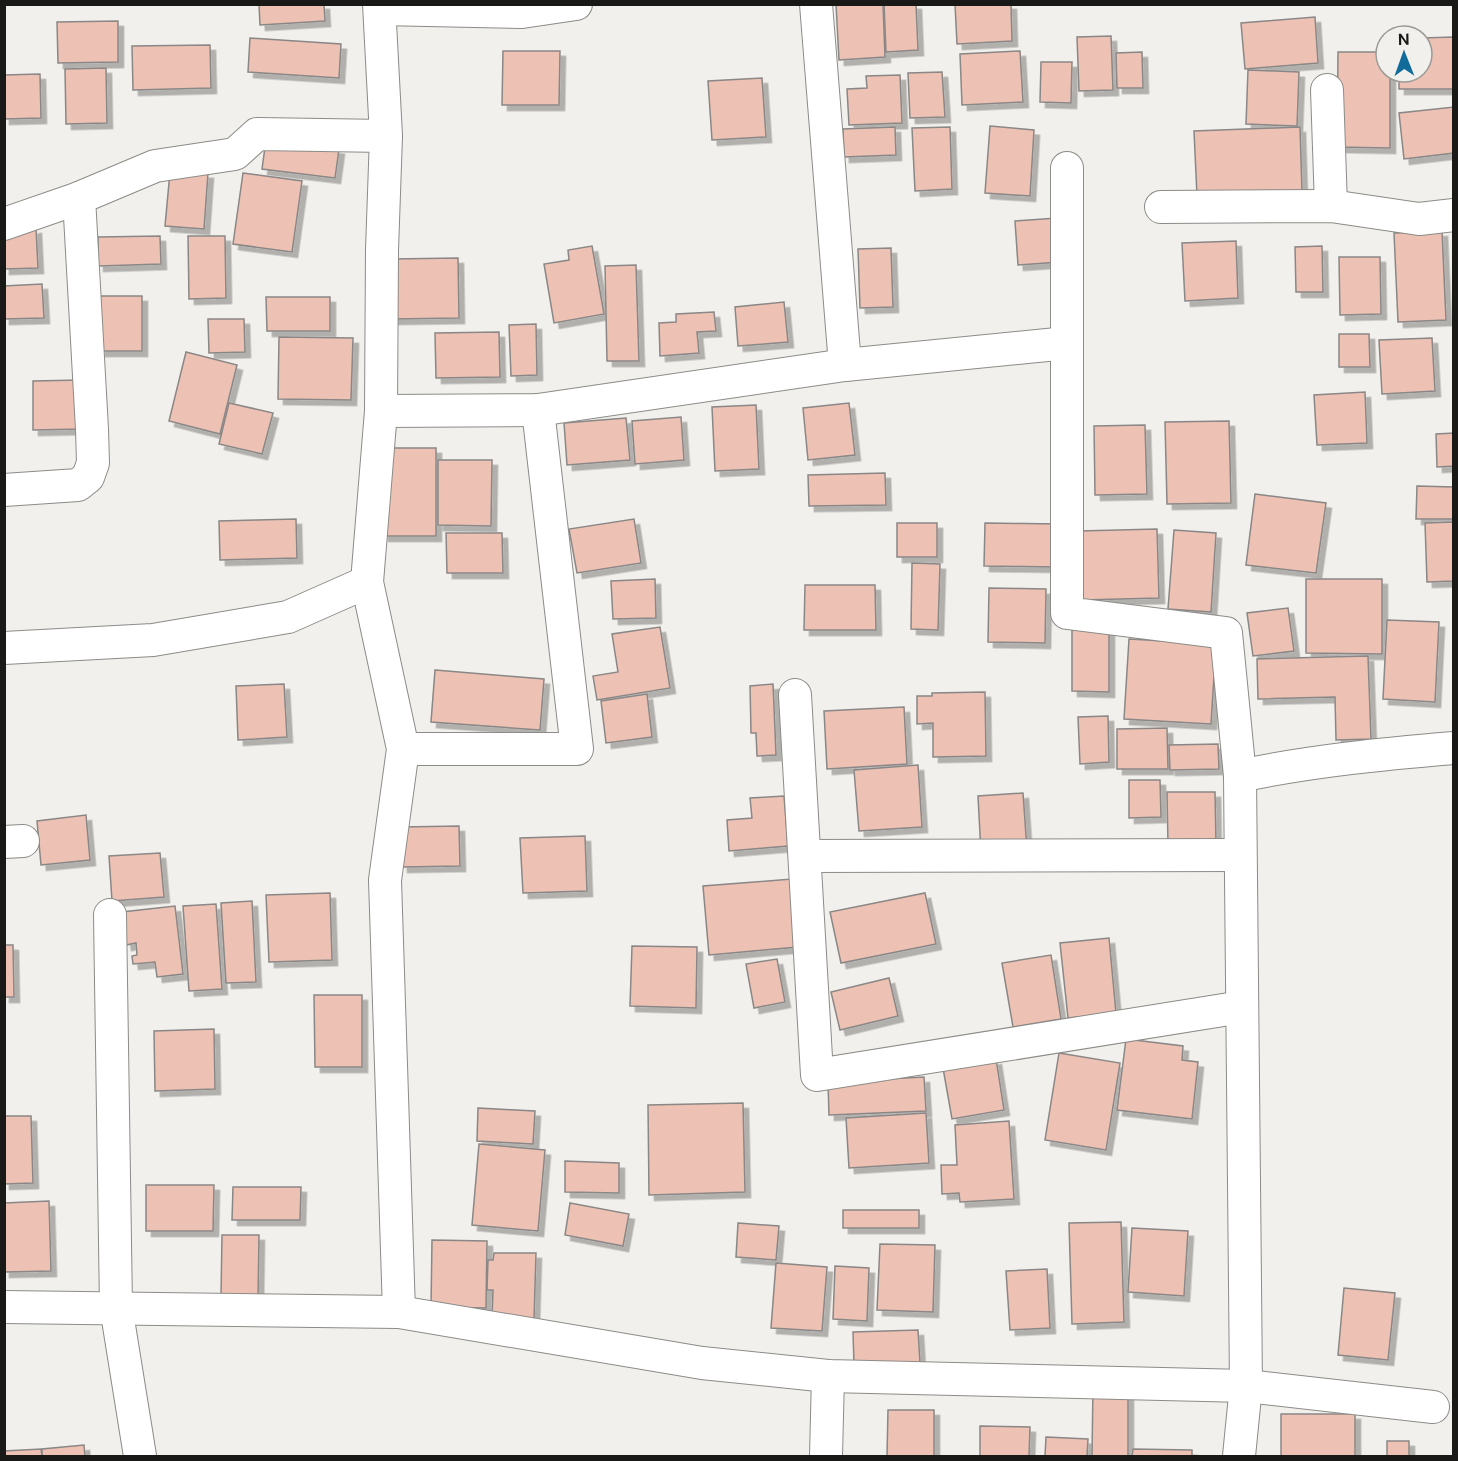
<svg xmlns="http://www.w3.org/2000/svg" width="1458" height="1461" viewBox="0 0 1458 1461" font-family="'DM Sans',sans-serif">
<defs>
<filter id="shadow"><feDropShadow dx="5.5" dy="5.5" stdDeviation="0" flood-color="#0004"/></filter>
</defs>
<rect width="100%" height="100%" fill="#f1f0ec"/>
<g fill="#edc2b4" stroke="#8b8786" stroke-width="1.5" filter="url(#shadow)">
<path d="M259 4H324L325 21 260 25Z"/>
<path d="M836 4H883L885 57 839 60Z"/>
<path d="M884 4H916L918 50 886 52Z"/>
<path d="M955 4H1011L1012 41 957 44Z"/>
<path d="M1315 17 1318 63 1245 69 1241 23Z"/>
<path d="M118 21V62L58 63 57 22Z"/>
<path d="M1111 36 1113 90 1079 91 1077 37Z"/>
<path d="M1453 37V89H1399V72H1422V38Z"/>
<path d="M250 38 341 44 339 78 248 72Z"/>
<path d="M210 45 211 88 133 90 132 46Z"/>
<path d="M503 51H560L559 105H502Z"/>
<path d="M1020 51 1023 102 962 105 960 54Z"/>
<path d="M1142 52 1143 88H1117L1116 53Z"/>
<path d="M1338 52H1386V72H1390V148L1337 147Z"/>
<path d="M1041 62H1072L1071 103 1040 102Z"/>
<path d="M106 68 107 123 66 124 65 69Z"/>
<path d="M1248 70 1299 72 1297 126 1246 124Z"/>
<path d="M942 72 945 117 910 118 908 73Z"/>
<path d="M40 74 41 118 4 119V75Z"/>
<path d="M900 75 902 123 849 125 847 89 867 88 866 76Z"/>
<path d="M762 78 766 137 712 140 708 81Z"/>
<path d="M1454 107V153L1404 159 1399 113Z"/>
<path d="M990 126 1034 130 1030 196 985 193Z"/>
<path d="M895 127 896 155 844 157 843 129Z"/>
<path d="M950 127 952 189 915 191 912 128Z"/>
<path d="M1300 127 1302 192 1197 196 1194 131Z"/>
<path d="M266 140 339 149 335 178 262 169Z"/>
<path d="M170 172 208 173 204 229 165 226Z"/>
<path d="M243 173 302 181 292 252 233 244Z"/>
<path d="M1057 218 1060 262 1018 265 1015 221Z"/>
<path d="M36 228 38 268 4 269V235Z"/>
<path d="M1442 231 1446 320 1398 322 1394 233Z"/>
<path d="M160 236 161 264 98 266V237Z"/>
<path d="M188 236H225L226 298 189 299Z"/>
<path d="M1236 241 1238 298 1185 301 1182 243Z"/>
<path d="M592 246 604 314 554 323 544 264 569 260 568 250Z"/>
<path d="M1322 246 1323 292H1296L1295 247Z"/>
<path d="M891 248 893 307 860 308 858 249Z"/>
<path d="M1339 257H1380L1381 314 1340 315Z"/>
<path d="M458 258 459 318 392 319 391 259Z"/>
<path d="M636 265 639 361H607L605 266Z"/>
<path d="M42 284 44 318 4 319V286Z"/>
<rect x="100" y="296" width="42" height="55"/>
<path d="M266 297H330V331H267Z"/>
<path d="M784 302 788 342 738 346 735 307Z"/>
<path d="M714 312 716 331 697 332 699 353 660 356 659 323 676 322V314Z"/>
<path d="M208 319H244L245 352 209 353Z"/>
<path d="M536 324 537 375 511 376 509 325Z"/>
<path d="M499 332 500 377 436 378 435 333Z"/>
<path d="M1339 334H1369L1370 367H1339Z"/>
<path d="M279 337 353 338 351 400 278 399Z"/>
<path d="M1432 338 1435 391 1382 394 1379 340Z"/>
<path d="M186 352 237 365 220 434 169 421Z"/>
<path d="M81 380 82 429 33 430V381Z"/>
<path d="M1365 392 1367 443 1317 445 1314 395Z"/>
<path d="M229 403 273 413 262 454 219 444Z"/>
<path d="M849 403 855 455 808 460 803 408Z"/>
<path d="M756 405 759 469 715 471 712 407Z"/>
<path d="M681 417 684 460 635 464 632 421Z"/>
<path d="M626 418 630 460 567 465 564 423Z"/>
<path d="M1229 421 1231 503 1167 504 1165 422Z"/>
<path d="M1145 425 1147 494 1095 495 1094 426Z"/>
<path d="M1454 433V466L1437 467 1436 434Z"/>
<rect x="383" y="448" width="53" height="88"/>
<path d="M438 460H492L491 526 438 525Z"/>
<path d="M885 473 886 505 809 506 808 475Z"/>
<path d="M1417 486 1454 487V519H1416Z"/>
<path d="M1255 494 1326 503 1316 573 1246 565Z"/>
<path d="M296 519 297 558 220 560 219 521Z"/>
<path d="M634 519 641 563 577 573 569 529Z"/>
<path d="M1454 522V581L1427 582 1425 523Z"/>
<rect x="897" y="523" width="40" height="34"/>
<path d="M985 523 1057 524 1056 567 984 566Z"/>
<path d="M1157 529 1159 598 1081 600 1079 531Z"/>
<path d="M1174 530 1216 533 1211 612 1168 609Z"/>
<path d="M446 533H502L503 573H447Z"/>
<path d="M912 563 940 564 938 630 911 629Z"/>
<path d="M655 579 656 618 613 619 611 581Z"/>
<path d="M1306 579H1382V654L1306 653Z"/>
<path d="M805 585H875L876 630H804Z"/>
<path d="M989 588 1046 589 1045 643 988 642Z"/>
<path d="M1288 608 1294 651 1253 656 1247 613Z"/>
<path d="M1387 620 1439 622 1435 702 1383 699Z"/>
<path d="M660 627 670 688 597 700 593 676 618 672 612 634Z"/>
<path d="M1072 630H1109V692L1072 691Z"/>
<path d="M1129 639 1216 644 1211 724 1124 719Z"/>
<path d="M1368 656 1371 739 1336 740 1335 697 1258 699 1257 659Z"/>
<path d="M435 670 544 679 540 730 431 722Z"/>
<path d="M284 684 287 737 238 740 236 686Z"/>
<path d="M773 684 776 755 757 756 756 733H751L750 686Z"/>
<path d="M985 692 986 756 933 757V723L917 724V696H932V693Z"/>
<path d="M647 694 652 737 606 743 601 701Z"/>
<path d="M904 707 907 764 827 769 824 711Z"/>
<path d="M1108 716 1109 762 1080 764 1078 717Z"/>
<path d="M1167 728 1168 769H1117V729Z"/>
<path d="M1218 744 1219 769 1170 770 1169 745Z"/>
<path d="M918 765 922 827 859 831 854 770Z"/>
<path d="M1129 780H1160L1161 817 1129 818Z"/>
<path d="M1167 792H1215L1216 844 1168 845Z"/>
<path d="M1023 793 1027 850 981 853 978 796Z"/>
<path d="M784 796 788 846 729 851 727 820 752 818 750 798Z"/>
<path d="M86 815 90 860 41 865 37 821Z"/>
<path d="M459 826 460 866 402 867 401 827Z"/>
<path d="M585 836 587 891 523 893 520 838Z"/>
<path d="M160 853 164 897 112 901 109 856Z"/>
<path d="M792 879 798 947 709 955 703 886Z"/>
<path d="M330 893 332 960 269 962 266 895Z"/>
<path d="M925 893 936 944 841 963 830 912Z"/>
<path d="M252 901 256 982 226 983 221 903Z"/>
<path d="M216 904 222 989 189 991 183 906Z"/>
<path d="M175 906 183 974 157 977 155 962 133 964 132 956 137 955 136 943 126 945 122 912Z"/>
<path d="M1109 938 1116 1013 1068 1018 1060 943Z"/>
<path d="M4 945H13L14 997H4Z"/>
<path d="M632 946 697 947 696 1008 630 1006Z"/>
<path d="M1051 955 1061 1019 1013 1027 1002 963Z"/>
<path d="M777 959 785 1002 754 1008 746 964Z"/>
<path d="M889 978 898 1016 840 1030 831 992Z"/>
<path d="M314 995H362V1067H315Z"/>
<path d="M214 1029 215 1089 155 1091 154 1031Z"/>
<path d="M1126 1039 1183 1046 1182 1060 1198 1062 1192 1119 1117 1110Z"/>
<path d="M1059 1053 1120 1063 1106 1150 1045 1140Z"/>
<path d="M996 1059 1004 1110 952 1119 943 1068Z"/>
<path d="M924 1077 926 1111 829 1115 828 1082Z"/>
<path d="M743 1103 745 1192 649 1195 648 1105Z"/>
<path d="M478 1108 535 1111 533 1144 477 1141Z"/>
<path d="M926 1113 929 1163 849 1168 846 1118Z"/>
<path d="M4 1116H31L33 1183 4 1184Z"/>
<path d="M1009 1121 1014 1199 960 1202 959 1193 942 1194 941 1165H957L955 1125Z"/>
<path d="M479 1144 545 1150 538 1231 472 1225Z"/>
<path d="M565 1161 619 1163V1193L565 1192Z"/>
<path d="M146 1185H214L213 1231H146Z"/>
<path d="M233 1187H301L300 1220H232Z"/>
<path d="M49 1201 51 1271 4 1272V1203Z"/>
<path d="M570 1203 629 1214 623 1246 565 1235Z"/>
<rect x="843" y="1210" width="76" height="18"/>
<path d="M1121 1222 1124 1322 1072 1324 1069 1223Z"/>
<path d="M738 1223 779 1226 776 1260 736 1257Z"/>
<path d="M1132 1228 1188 1231 1184 1296 1128 1292Z"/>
<path d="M222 1235H259L258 1298 221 1296Z"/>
<path d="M432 1240 487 1241 486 1308 431 1307Z"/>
<path d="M880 1244 935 1245 933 1312 877 1310Z"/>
<path d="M494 1253H536L534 1319 492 1318 493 1290H487L488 1260H493Z"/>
<path d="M776 1263 827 1267 822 1331 771 1328Z"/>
<path d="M835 1266 869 1268 867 1321 833 1319Z"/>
<path d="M1047 1269 1050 1328 1010 1330 1006 1271Z"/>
<path d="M1344 1288 1395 1293 1388 1360 1338 1355Z"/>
<path d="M918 1330 920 1363 854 1365 853 1332Z"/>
<path d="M1093 1386 1128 1387V1456H1092Z"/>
<path d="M888 1410H934V1456H887Z"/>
<rect x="1281" y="1414" width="74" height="42"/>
<path d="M980 1426 1030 1427 1029 1456H980Z"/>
<path d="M1046 1437 1088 1439 1087 1456H1045Z"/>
<rect x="1387" y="1441" width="22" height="15"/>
<path d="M84 1445 85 1456H42V1449Z"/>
<path d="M41 1449 42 1456H4V1451Z"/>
<path d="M1133 1449 1192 1450V1456H1132Z"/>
</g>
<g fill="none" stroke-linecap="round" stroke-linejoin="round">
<defs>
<g id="street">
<path d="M379 4 386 136 382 250 381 411 367 582 403 749 385 880 399 1312"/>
<path d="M816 4 845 365"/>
<path d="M380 9 522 12 576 4"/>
<path d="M1327 90 1331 206"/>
<path d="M1067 168V613L1226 633 1240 776 1246 1386 1239 1456"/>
<path d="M1161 207 1331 206 1419 219 1454 215"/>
<path d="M4 224 79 198 155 166 235 154 257 134 386 136"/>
<path d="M381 411 538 410 845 365 1067 343"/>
<path d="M4 490 78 485 88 477 93 463 92 429 79 198"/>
<path d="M4 648 153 640 288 617 367 582"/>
<path d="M795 695 817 1075 1242 1007"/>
<path d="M403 749H577L538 410"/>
<path d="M1240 776C1310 761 1382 754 1454 748"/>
<path d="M4 842 23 841"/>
<path d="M805 856 1240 855"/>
<path d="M110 915 116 1307 140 1456"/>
<path d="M4 1307 399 1312 702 1363 828 1376 1246 1386 1433 1407"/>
<path d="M826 1456 828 1376"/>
</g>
</defs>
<use href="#street" stroke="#8c8b87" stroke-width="34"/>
<use href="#street" stroke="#fff" stroke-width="32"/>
</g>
<rect width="1458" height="1461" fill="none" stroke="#191918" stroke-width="12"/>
<g transform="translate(1404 54) rotate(359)"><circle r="28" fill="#f1f0ec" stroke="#9b9a97" stroke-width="1.5"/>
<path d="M0-4.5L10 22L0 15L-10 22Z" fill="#116b9b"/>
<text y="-9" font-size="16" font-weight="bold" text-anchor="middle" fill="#191918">N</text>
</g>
</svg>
